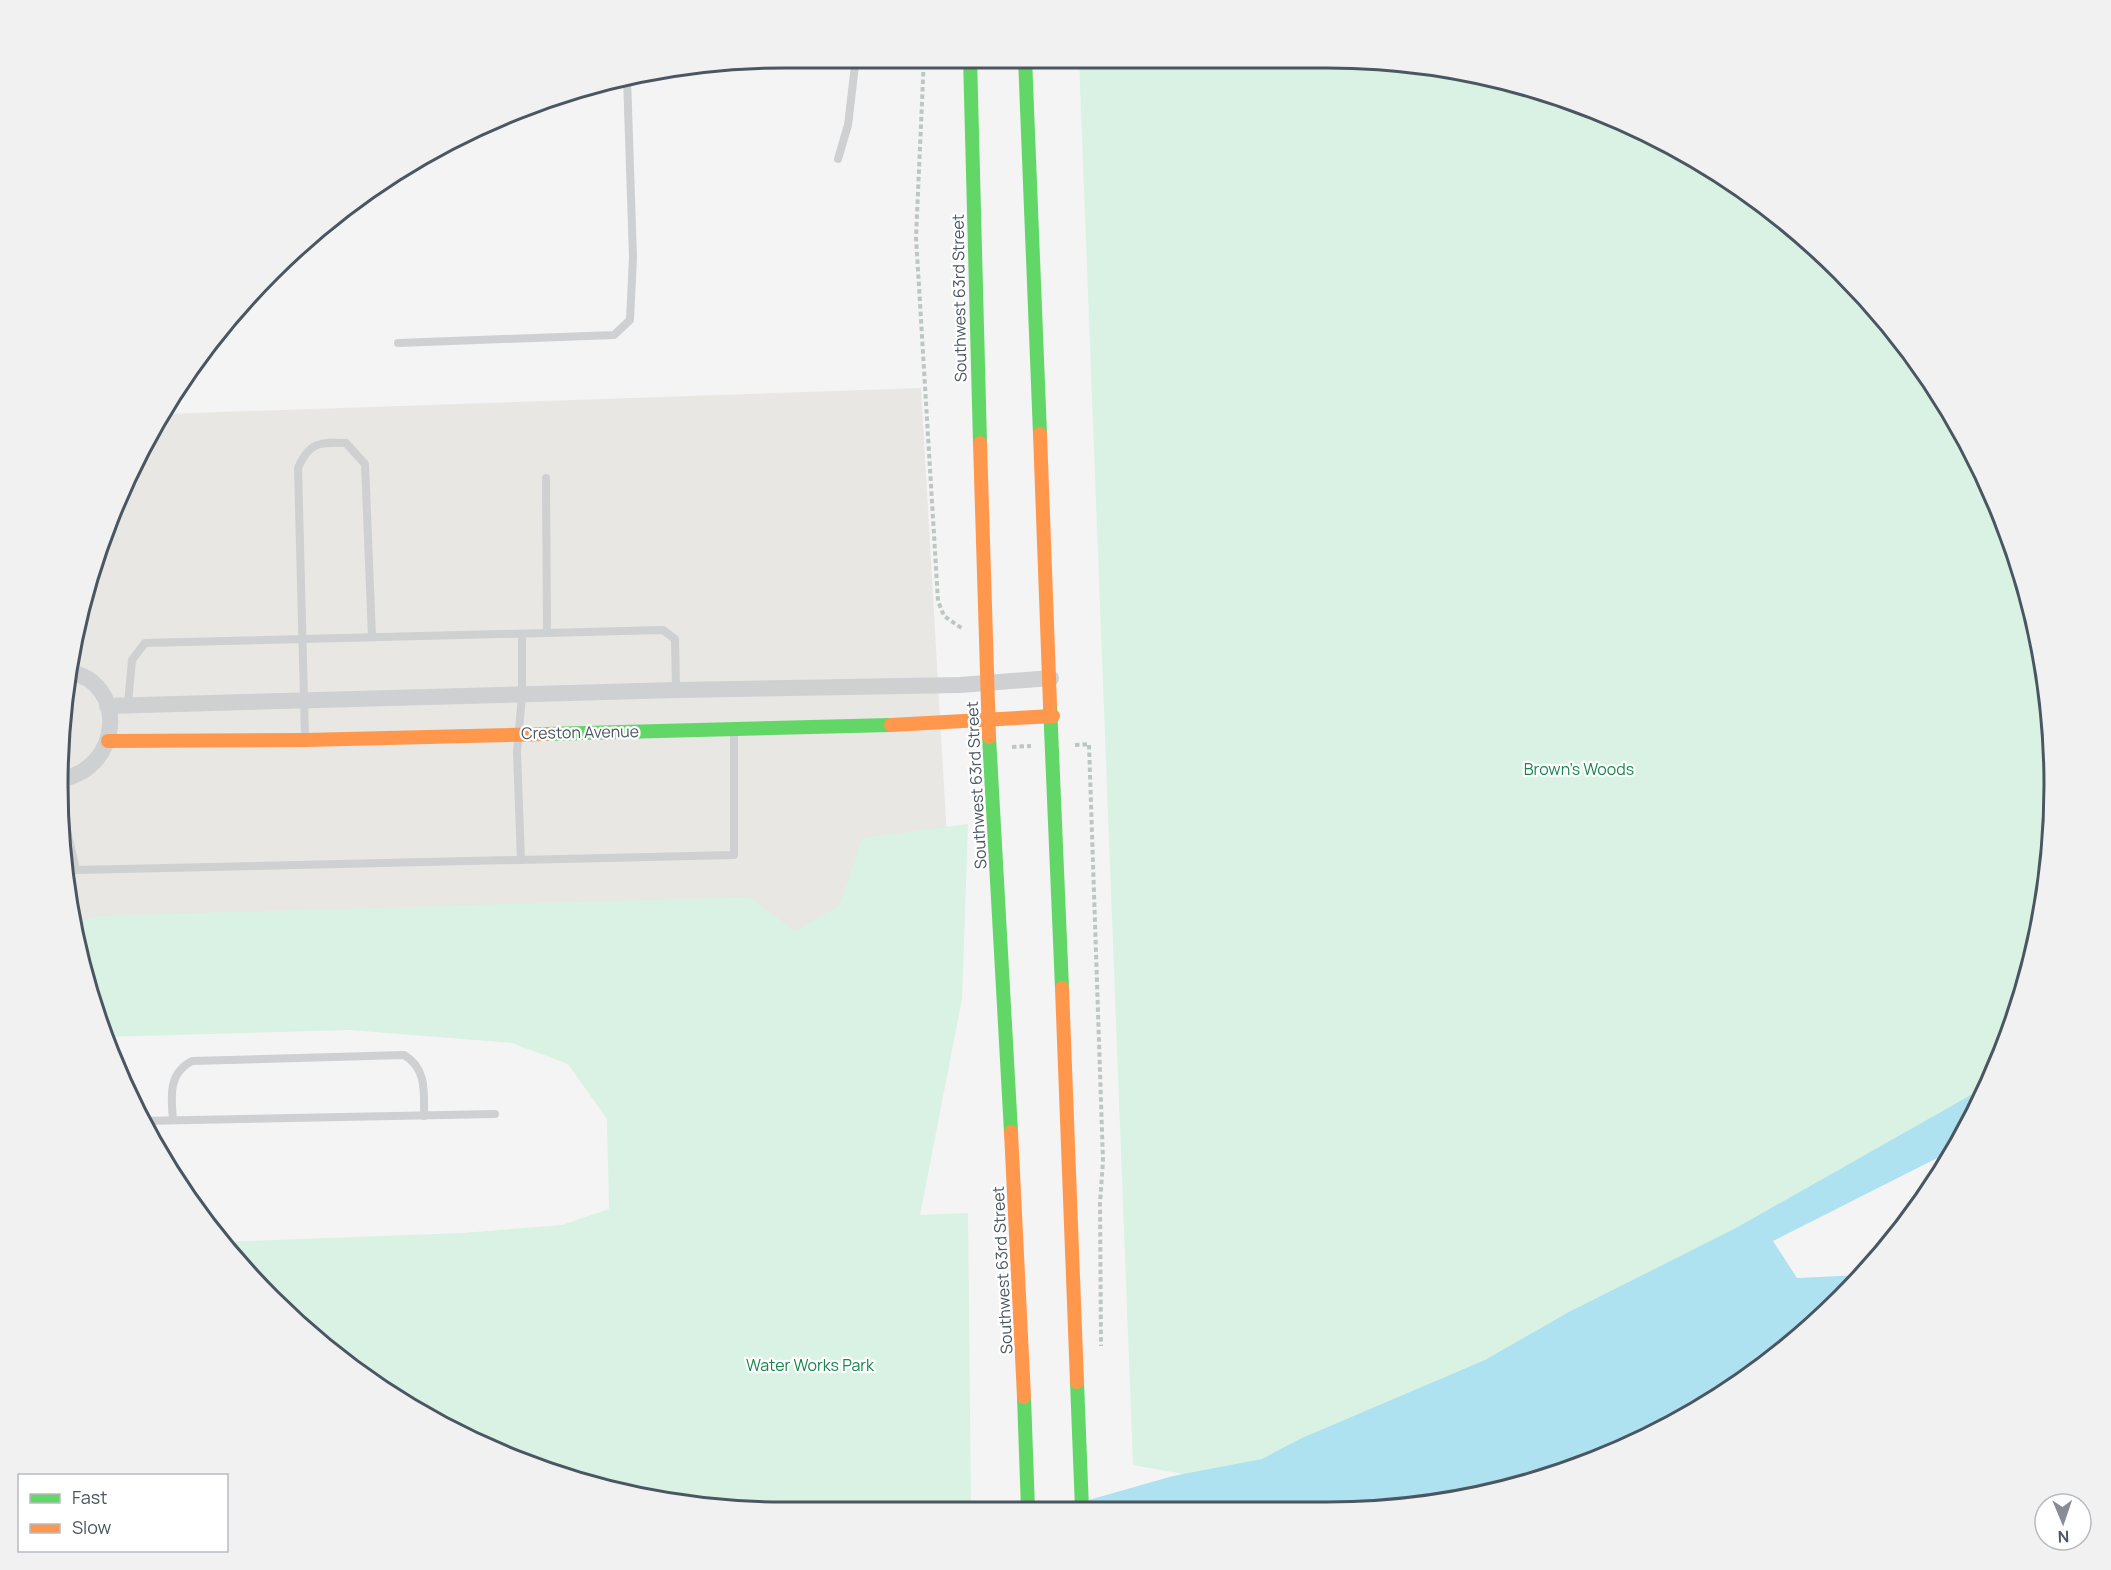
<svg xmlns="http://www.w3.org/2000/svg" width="2111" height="1570" viewBox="0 0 2111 1570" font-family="Manrope,sans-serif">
<rect width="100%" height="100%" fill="#f4f4f4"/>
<path fill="#e8e7e3" d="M921 388 956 994 96 1019 59 833 71 643 132 463 165 414Z"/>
<g fill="#d9f2e3">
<path d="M1079 58 1373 59 1514 82 1648 132 1731 180 1841 270 1904 342 1979 463 2029 597 2052 738 2048 880 2015 1019 1966 1129 1290 1493 1133 1465Z"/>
<path d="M968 824 962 999 920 1215 968 1213 971 1510 737 1511 551 1474 421 1416 305 1333 220 1242 463 1233 562 1225 609 1209 607 1119 568 1064 512 1043 349 1030 103 1037 96 1019 76 922 97 916 749 897 795 931 839 906 862 838Z"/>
</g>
<path fill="#aee2f0" d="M1985 1087 1957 1148 1773 1241 1797 1278 1862 1275 1769 1363 1604 1458 1421 1507 1057 1509 1173 1476 1262 1459 1302 1438 1485 1360 1567 1313 1736 1228Z"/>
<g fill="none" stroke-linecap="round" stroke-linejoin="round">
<g stroke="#bcc7c4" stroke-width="4" stroke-dasharray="4.5 3" stroke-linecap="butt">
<path d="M924 57 916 237 938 601 944 616 963 629"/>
<path d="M1075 745 1089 744 1103 1161 1100 1203 1101 1346"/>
<path d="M1012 747 1031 746"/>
</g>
<g stroke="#ced0d2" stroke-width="8">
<path d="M838 159 848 125 856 57"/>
<path d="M398 343 614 335 630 320 633 257 627 78"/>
<path d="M546 478 547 633"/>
<path d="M128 704 132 660 145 643 663 630 675 639 676 690"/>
<path d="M305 737 298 468C309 442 320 442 346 443L365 464 372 637"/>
<path d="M62 787 63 813 76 870"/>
<path d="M521 860 517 752 522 696V634"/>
<path d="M67 873 76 870 734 855V732"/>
<path d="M173 1120C171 1097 168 1073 192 1061L404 1055C427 1068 424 1093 424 1116"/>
<path d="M141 1121 495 1114"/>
</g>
<g stroke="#ced0d2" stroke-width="16">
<path d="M107 706 676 690 960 685 1051 678"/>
<path d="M62 779C123 767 127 682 69 672"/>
</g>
<g stroke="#63d668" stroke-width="14">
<path d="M970 57 980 443"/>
<path d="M1025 58 1040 434"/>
<path d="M1050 705 1062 988"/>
<path d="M546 734 891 725"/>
<path d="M989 737 1011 1132"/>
<path d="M1077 1382 1082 1509"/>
<path d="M1024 1397 1028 1509"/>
</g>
<g stroke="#ff974d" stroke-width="14">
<path d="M1040 434 1050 705"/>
<path d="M980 443 989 737"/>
<path d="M891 725 1053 716"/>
<path d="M108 741 305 740 546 734"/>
<path d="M1062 988 1077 1382"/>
<path d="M1011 1132 1024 1397"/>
</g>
</g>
<g text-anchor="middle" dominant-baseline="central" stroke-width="4.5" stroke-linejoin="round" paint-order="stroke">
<g font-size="16" fill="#4a5661" stroke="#fff">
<text transform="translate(959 298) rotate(-91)">Southwest 63rd Street</text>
<text transform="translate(580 732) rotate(-1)">Creston Avenue</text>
<text transform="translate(976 785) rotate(-93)">Southwest 63rd Street</text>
<text transform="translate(1002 1270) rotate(-93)">Southwest 63rd Street</text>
</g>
<g font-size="16" fill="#17864f" stroke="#fff">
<text x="1579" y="769">Brown's Woods</text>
<text x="810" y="1365">Water Works Park</text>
</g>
</g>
<path d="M0 0H2111V1570H0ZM785 68H1327A717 717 0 0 1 2044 785V785A717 717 0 0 1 1327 1502H785A717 717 0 0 1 68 785V785A717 717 0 0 1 785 68Z" fill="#f1f1f2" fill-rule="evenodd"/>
<path fill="none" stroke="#4a5661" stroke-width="3" d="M785 68H1327A717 717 0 0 1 2044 785V785A717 717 0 0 1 1327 1502H785A717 717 0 0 1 68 785V785A717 717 0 0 1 785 68Z"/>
<rect x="18" y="1474" width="210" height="78" fill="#ffffff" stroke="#b7bbc0" stroke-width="1.5"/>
<rect x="30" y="1494" width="30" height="9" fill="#63d668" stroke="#b7bbc0" stroke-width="1.5"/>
<text x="72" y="1504" font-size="18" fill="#4a5661">Fast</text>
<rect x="30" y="1524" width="30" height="9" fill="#ff974d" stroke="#b7bbc0" stroke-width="1.5"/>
<text x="72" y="1534" font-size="18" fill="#4a5661">Slow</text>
<g transform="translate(2063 1522) rotate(178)"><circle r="28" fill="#ffffff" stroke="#b7bbc0" stroke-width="1.5"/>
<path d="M0-4.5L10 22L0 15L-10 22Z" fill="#868d94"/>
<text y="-9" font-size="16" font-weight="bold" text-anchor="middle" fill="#4a5661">N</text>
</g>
</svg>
